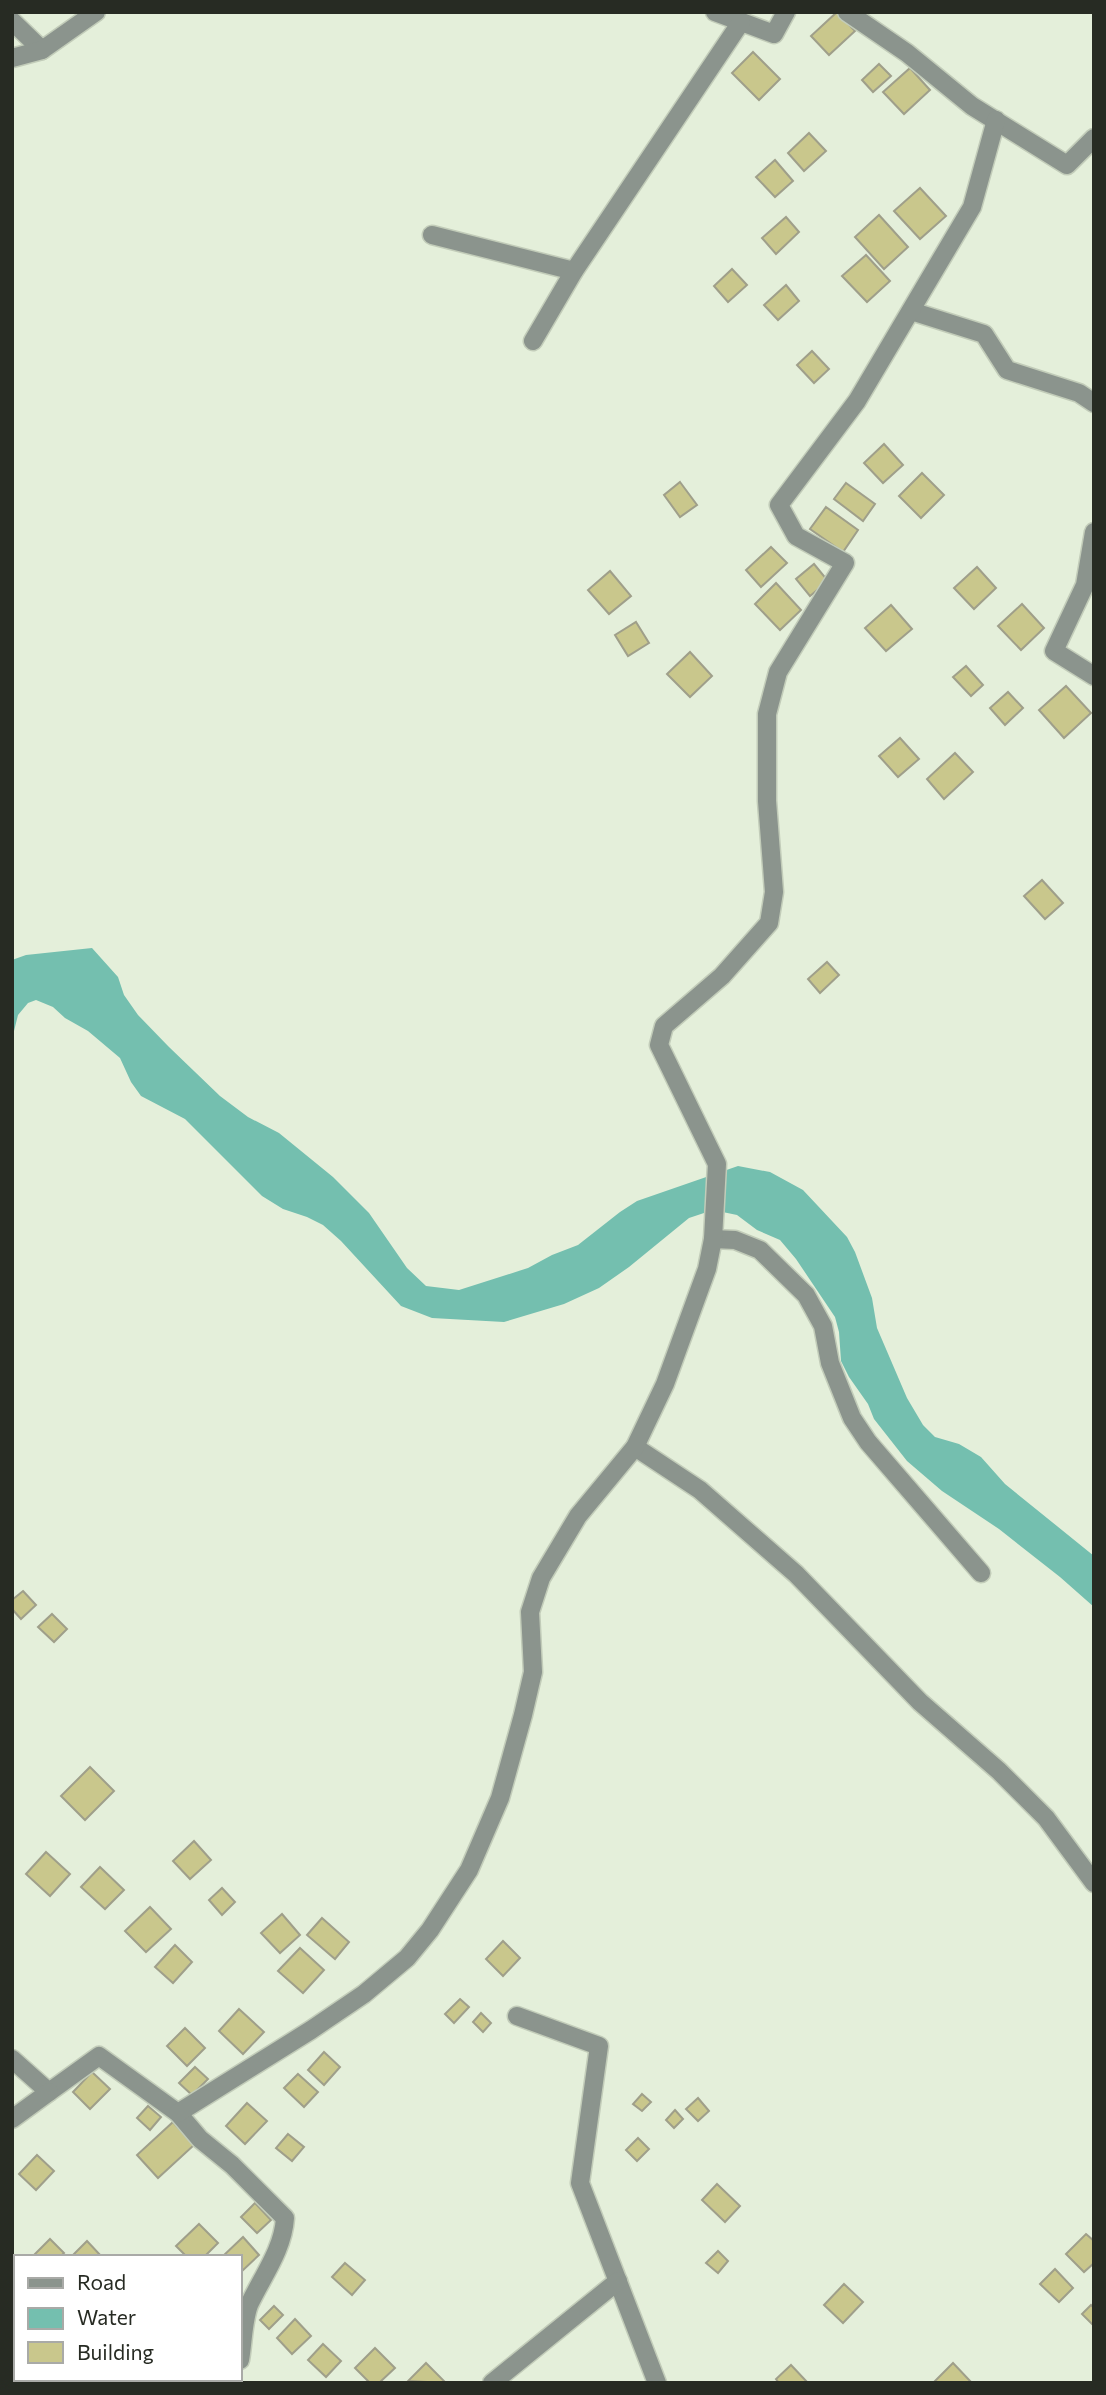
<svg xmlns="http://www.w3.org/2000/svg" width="1106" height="2395" viewBox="0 0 1106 2395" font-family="Commissioner,sans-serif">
<rect width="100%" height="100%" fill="#e4efda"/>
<path fill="#74bfaf" d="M92 948 118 977 124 995 138 1015 169 1047 220 1096 248 1117 279 1133 333 1177 369 1213 407 1268 426 1286 459 1290 528 1268 552 1255 578 1245 620 1212 637 1201 738 1166 770 1172 803 1190 847 1237 855 1252 872 1298 877 1328 907 1398 923 1425 935 1437 959 1444 981 1457 1005 1484 1094 1556V1607L1060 1577 999 1529 942 1491 907 1461 874 1419 868 1404 849 1377 841 1361 839 1332 835 1317 796 1259 780 1240 757 1230 737 1215 713 1210 689 1218 629 1267 599 1288 564 1304 504 1322 432 1318 401 1306 341 1241 323 1225 307 1217 283 1209 262 1196 185 1119 141 1096 131 1082 120 1058 88 1031 65 1018 53 1007 36 1000 28 1003 18 1015 12 1039V960L26 955Z"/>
<g fill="#c9c78c" stroke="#9f9f8a" stroke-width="2">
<path d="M837 12 855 31 829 55 811 36Z"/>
<path d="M753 52 780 79 759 100 732 73Z"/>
<path d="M879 64 891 76 873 92 862 80Z"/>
<path d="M910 68 930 90 904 114 883 92Z"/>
<path d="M809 133 826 151 804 171 788 153Z"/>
<path d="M775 160 793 181 775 197 756 177Z"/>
<path d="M920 188 946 216 920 239 894 211Z"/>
<path d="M879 215 908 247 884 269 855 237Z"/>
<path d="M786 217 799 232 776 254 762 238Z"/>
<path d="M866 255 890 281 867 302 842 276Z"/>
<path d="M732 269 747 285 728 302 714 286Z"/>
<path d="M786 285 799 301 778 320 764 305Z"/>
<path d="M812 351 829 369 814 383 797 365Z"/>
<path d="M884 444 903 465 883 483 864 463Z"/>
<path d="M922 473 944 495 921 518 899 496Z"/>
<path d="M680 482 697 505 680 517 664 495Z"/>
<path d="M846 483 875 504 863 521 834 499Z"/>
<path d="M826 507 858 530 843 552 810 529Z"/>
<path d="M771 547 787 563 761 587 746 570Z"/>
<path d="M814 564 828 581 810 596 796 579Z"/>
<path d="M977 567 996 588 974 609 954 588Z"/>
<path d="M610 571 631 596 609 614 588 590Z"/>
<path d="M776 583 801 610 780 630 755 604Z"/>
<path d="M1022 604 1044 628 1021 650 998 626Z"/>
<path d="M891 605 912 629 886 651 865 628Z"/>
<path d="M636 622 649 643 628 656 615 635Z"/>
<path d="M690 652 712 676 690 697 667 674Z"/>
<path d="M966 666 983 685 971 696 953 677Z"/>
<path d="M1066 686 1091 713 1064 738 1039 710Z"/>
<path d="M1008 692 1023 708 1005 725 990 708Z"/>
<path d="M900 738 919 759 898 777 879 756Z"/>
<path d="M955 753 973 772 944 799 927 779Z"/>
<path d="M1042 880 1063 903 1045 919 1024 896Z"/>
<path d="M827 962 839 975 820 993 808 979Z"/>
<path d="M23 1591 36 1605 21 1619 12 1609V1600Z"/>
<path d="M52 1614 67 1629 54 1642 38 1627Z"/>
<path d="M90 1767 114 1791 85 1820 61 1796Z"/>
<path d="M194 1841 211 1860 190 1879 173 1861Z"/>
<path d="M46 1852 70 1874 50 1896 26 1874Z"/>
<path d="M100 1867 124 1890 105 1909 81 1887Z"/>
<path d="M222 1888 235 1902 222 1915 209 1900Z"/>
<path d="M150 1907 171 1929 146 1952 125 1931Z"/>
<path d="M282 1914 300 1935 280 1953 261 1933Z"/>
<path d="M322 1918 349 1942 335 1959 307 1935Z"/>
<path d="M503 1941 520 1958 503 1976 486 1959Z"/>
<path d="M175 1945 192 1962 173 1983 155 1967Z"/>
<path d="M300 1948 324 1970 303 1993 278 1971Z"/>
<path d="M460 1999 469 2007 454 2023 445 2014Z"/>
<path d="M239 2009 264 2032 243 2054 219 2031Z"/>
<path d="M481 2013 491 2023 483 2032 473 2022Z"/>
<path d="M185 2028 205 2048 187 2066 167 2046Z"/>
<path d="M324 2052 340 2067 324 2085 308 2070Z"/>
<path d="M195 2067 208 2079 192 2095 179 2083Z"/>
<path d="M92 2072 110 2089 90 2109 73 2092Z"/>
<path d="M298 2074 318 2092 304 2107 284 2088Z"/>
<path d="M642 2094 651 2102 642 2111 633 2104Z"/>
<path d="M698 2098 709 2111 698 2121 686 2109Z"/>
<path d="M247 2103 267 2121 245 2144 226 2126Z"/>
<path d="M148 2106 161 2117 150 2130 137 2118Z"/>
<path d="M675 2110 683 2119 674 2128 666 2120Z"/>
<path d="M173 2122 194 2145 158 2178 137 2155Z"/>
<path d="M288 2134 304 2147 292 2161 276 2148Z"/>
<path d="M638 2138 649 2149 637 2161 626 2150Z"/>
<path d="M37 2155 54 2171 36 2190 19 2174Z"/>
<path d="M717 2184 740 2206 725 2222 702 2200Z"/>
<path d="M255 2203 271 2220 257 2233 241 2217Z"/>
<path d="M199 2224 218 2243 204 2257H187L176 2246Z"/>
<path d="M1086 2234 1094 2241V2263L1084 2272 1066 2254Z"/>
<path d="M243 2237 259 2255 240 2273V2257H222Z"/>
<path d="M50 2239 64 2253 60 2257H36L34 2255Z"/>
<path d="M87 2241 102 2257H71Z"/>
<path d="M718 2251 728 2261 718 2273 706 2263Z"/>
<path d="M345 2263 365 2280 352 2295 332 2277Z"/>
<path d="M1055 2269 1073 2288 1059 2302 1040 2284Z"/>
<path d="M844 2284 863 2302 843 2323 824 2305Z"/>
<path d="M1091 2305 1094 2308 1093 2325 1082 2314Z"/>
<path d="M274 2306 283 2315 269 2329 260 2320Z"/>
<path d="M295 2319 311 2336 292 2354 277 2338Z"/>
<path d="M323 2344 341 2361 326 2377 308 2360Z"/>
<path d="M375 2348 395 2368 379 2383H370L355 2368Z"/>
<path d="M426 2363 446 2383 408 2381Z"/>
<path d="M953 2363 972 2383H933Z"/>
<path d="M791 2365 808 2383H779L776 2379Z"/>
<path d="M183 2379H210L207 2383H187Z"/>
</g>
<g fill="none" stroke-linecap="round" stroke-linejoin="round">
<defs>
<g id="minor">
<path d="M715 12 774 34 786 12"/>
<path d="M847 12 907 53 972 106 1067 165 1094 138"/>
<path d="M12 21 42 50"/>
<path d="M12 58 42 50 96 12"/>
<path d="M432 235 574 271"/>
<path d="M911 311 984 334 1007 370 1079 393 1094 403"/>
<path d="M533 341 574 271 741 22"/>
<path d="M1094 532 1085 585 1054 651 1094 676"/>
<path d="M713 1239 735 1240 760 1250 806 1295 823 1326 830 1363 852 1418 868 1442 981 1573"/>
<path d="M635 1447 700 1490 796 1574 920 1702 999 1771 1046 1818 1094 1883"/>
<path d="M517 2016 599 2046 580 2183 657 2383"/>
<path d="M12 2059 49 2092 99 2056 178 2113 200 2139 232 2165 285 2218C283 2250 262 2277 249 2305 243 2321 243 2343 240 2360"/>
<path d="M178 2113 311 2030 364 1994 407 1958 430 1930 469 1870 500 1798 523 1715 533 1672 530 1612 541 1578 578 1516 635 1447 665 1384 707 1269 713 1239 717 1164 659 1045 664 1026 722 976 769 923 774 892 767 801V714L778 672 845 563 796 536 779 505 857 401 972 207 996 120"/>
<path d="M12 2119 49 2092"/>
<path d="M229 2383 231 2379"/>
<path d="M492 2383 618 2281"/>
</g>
</defs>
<use href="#minor" stroke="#c2ccb9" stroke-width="21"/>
<use href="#minor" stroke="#8b948d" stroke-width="18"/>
</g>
<rect width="1106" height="2395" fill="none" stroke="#272b23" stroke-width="28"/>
<rect x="14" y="2255" width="228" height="126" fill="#ffffff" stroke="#a9aaa7" stroke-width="2"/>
<rect x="28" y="2278" width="35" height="10" fill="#8b948d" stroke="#a9aaa7" stroke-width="2"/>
<text x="77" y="2290" font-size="21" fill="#272b23">Road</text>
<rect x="28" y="2308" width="35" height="21" fill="#74bfaf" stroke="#a9aaa7" stroke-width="2"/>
<text x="77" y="2325" font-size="21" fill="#272b23">Water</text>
<rect x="28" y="2342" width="35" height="21" fill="#c9c78c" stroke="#a9aaa7" stroke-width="2"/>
<text x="77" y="2360" font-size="21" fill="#272b23">Building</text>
</svg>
